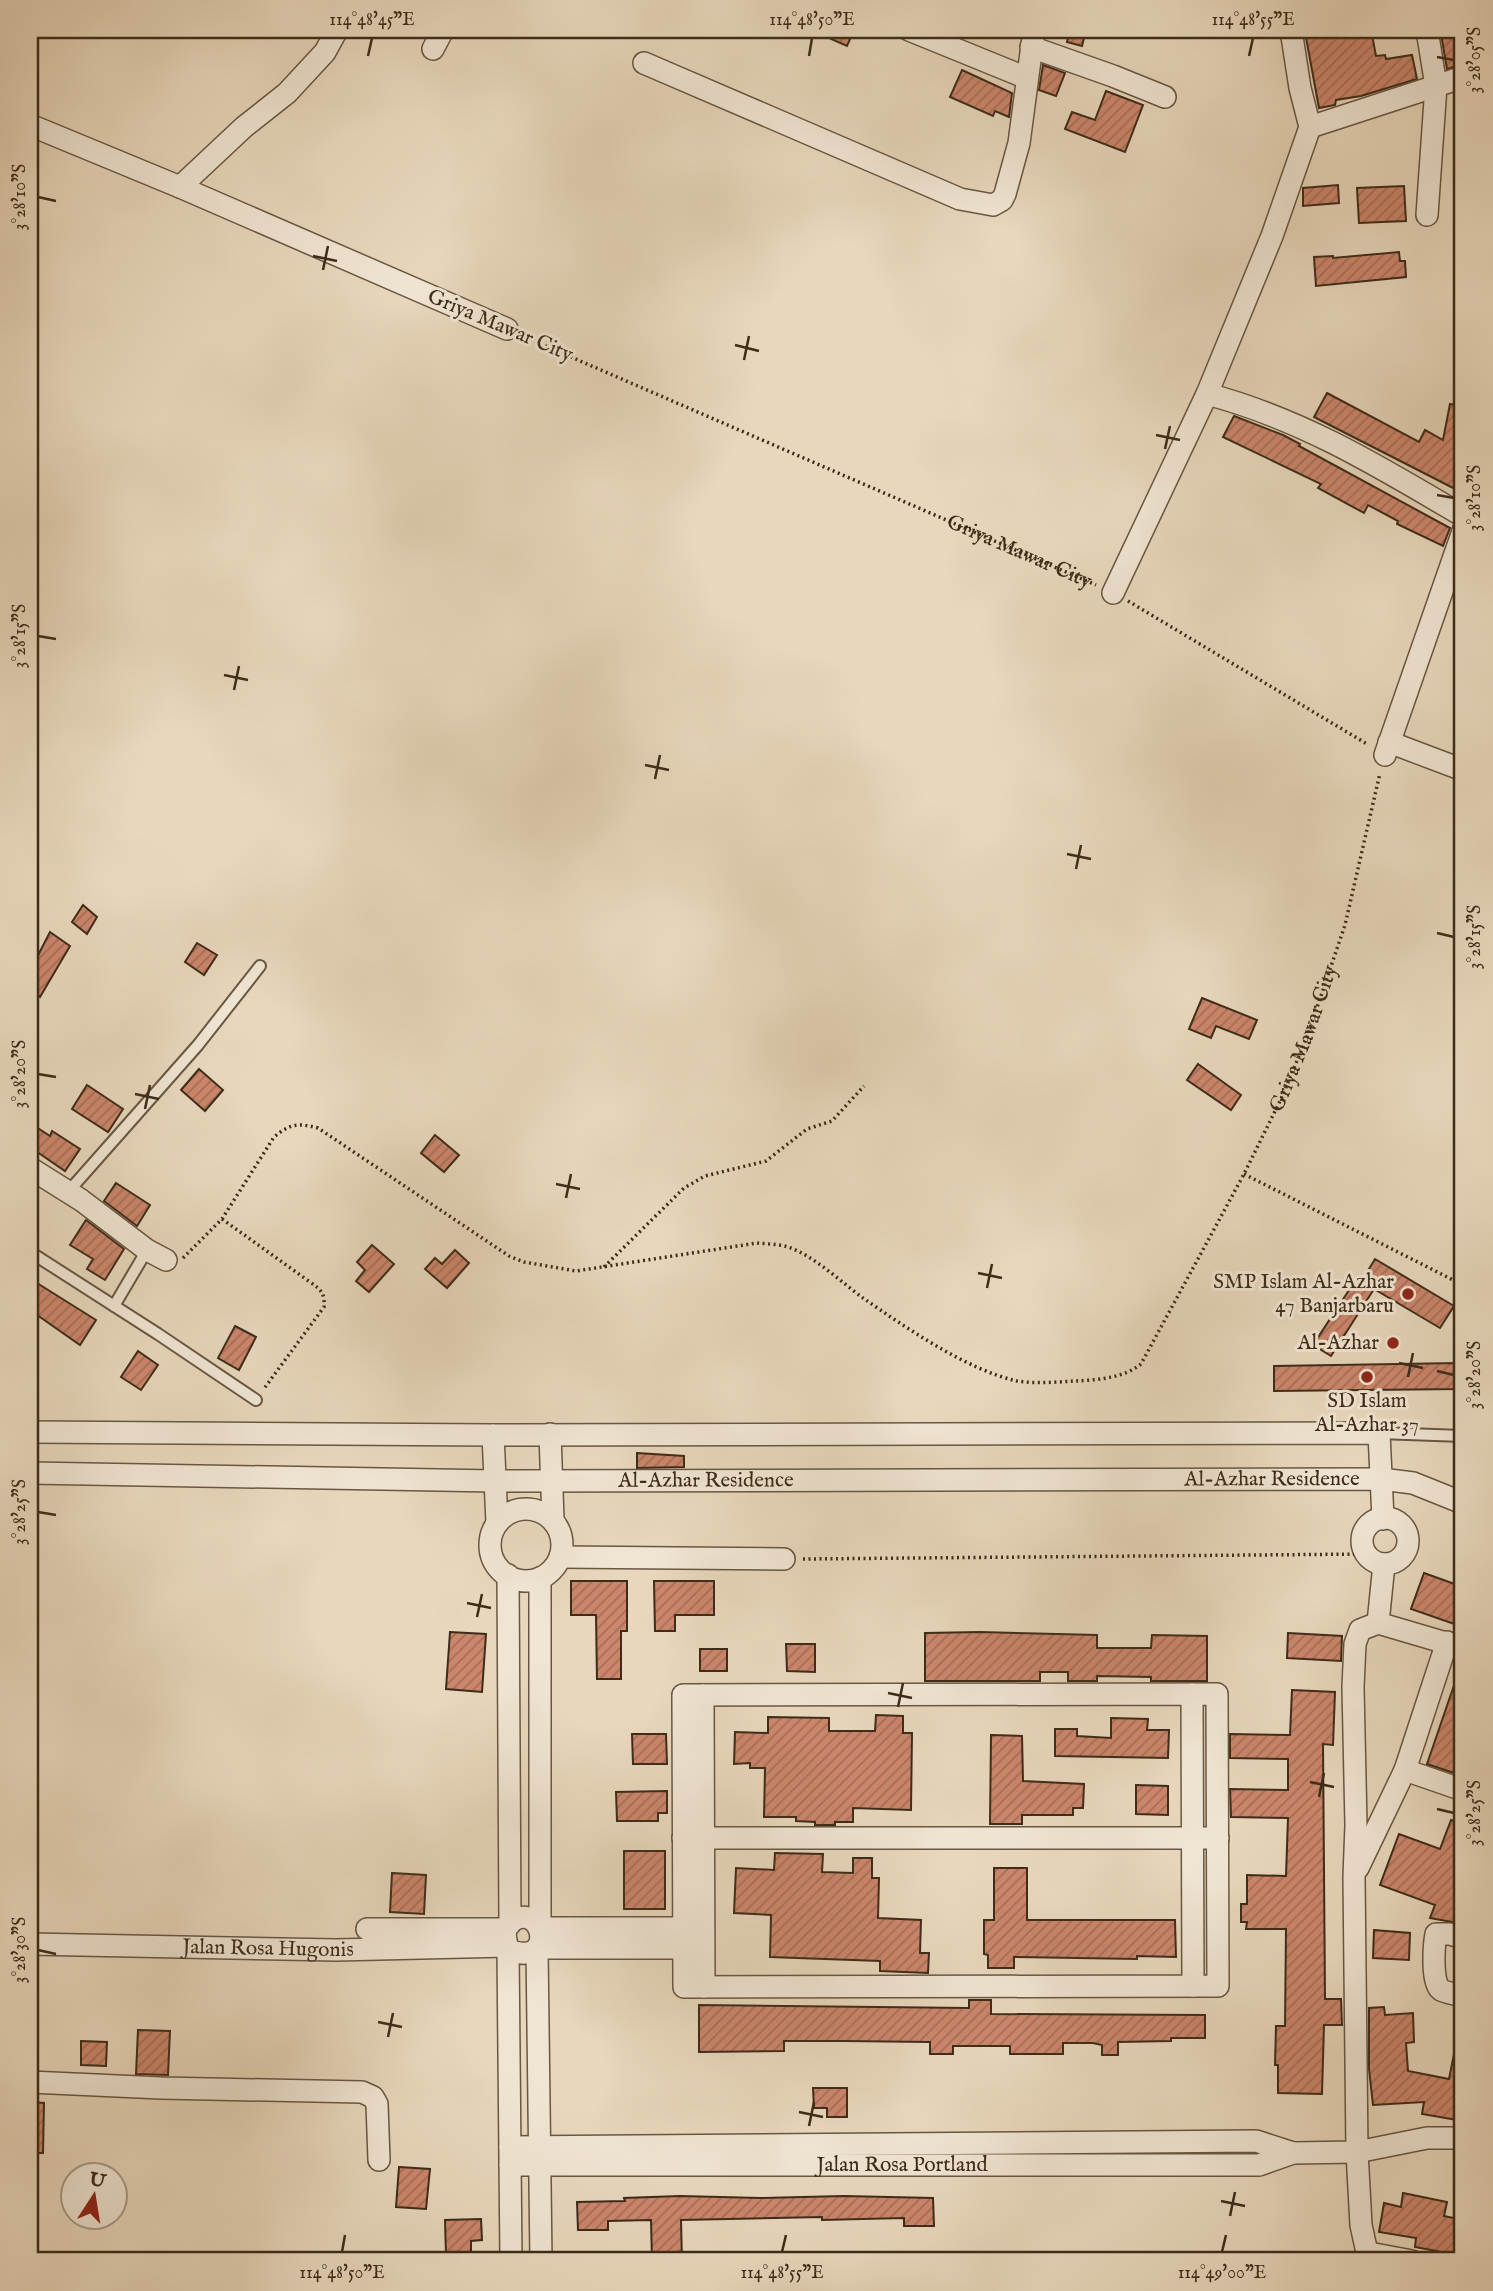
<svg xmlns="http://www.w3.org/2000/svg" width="1493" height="2291" viewBox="0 0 1493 2291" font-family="'IM FELL English',serif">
<defs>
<pattern id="building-hatch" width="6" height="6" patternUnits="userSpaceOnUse" patternTransform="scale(1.75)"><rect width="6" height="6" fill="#cc866c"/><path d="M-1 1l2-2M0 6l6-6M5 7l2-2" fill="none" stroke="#a76e58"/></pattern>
</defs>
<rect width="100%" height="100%" fill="#e8d7bc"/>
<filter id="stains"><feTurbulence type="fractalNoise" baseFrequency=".00286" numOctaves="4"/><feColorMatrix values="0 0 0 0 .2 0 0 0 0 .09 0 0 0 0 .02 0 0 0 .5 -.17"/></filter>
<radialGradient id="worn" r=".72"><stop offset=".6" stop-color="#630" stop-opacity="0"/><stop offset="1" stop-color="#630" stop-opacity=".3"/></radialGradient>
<g fill="url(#building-hatch)" stroke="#3d2c19" stroke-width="2">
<path d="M811 30H854L847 46Z"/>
<path d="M1070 30H1086L1082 46 1067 42Z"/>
<path d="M1315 30H1371L1376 56 1385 55 1386 59 1412 55 1417 79 1361 96 1336 100 1335 105 1319 108 1305 32Z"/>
<path d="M1463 30V64L1447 69 1441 34Z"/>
<path d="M1043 65 1065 73 1056 96 1039 90Z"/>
<path d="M962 70 1012 93 1009 117 995 111 993 116 950 97Z"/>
<path d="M1106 91 1143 105 1125 152 1065 129 1072 112 1095 120Z"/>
<path d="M1338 185 1339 203 1303 206V188Z"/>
<path d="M1404 186 1406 221 1359 223 1357 188Z"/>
<path d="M1399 252 1400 261H1405L1406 277 1316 286 1314 257 1333 256V258Z"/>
<path d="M1327 393 1419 442 1425 430 1443 440 1450 404 1463 406V493L1314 417Z"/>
<path d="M1234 416 1283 435 1300 444 1299 446 1450 528 1443 546 1397 524 1398 521 1368 505 1364 513 1318 488 1321 484 1223 437Z"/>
<path d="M83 905 97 917 87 934 72 922Z"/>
<path d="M50 932 70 946 40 997 30 989V971Z"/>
<path d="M197 943 217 955 204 975 185 962Z"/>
<path d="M1202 998 1257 1020 1249 1039 1216 1026 1211 1038 1189 1029Z"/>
<path d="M1198 1064 1241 1095 1231 1110 1187 1080Z"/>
<path d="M199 1069 223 1090 205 1111 181 1090Z"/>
<path d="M87 1085 123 1109 108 1132 72 1109Z"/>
<path d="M30 1123 50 1136 52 1131 80 1149 65 1171 30 1147Z"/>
<path d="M435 1135 459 1155 444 1172 421 1153Z"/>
<path d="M116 1183 150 1205 137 1226 104 1201Z"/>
<path d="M86 1220 124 1249 105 1280 87 1269 93 1259 70 1245Z"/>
<path d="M372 1245 394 1264 369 1292 356 1281 365 1270 357 1262Z"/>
<path d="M455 1250 469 1263 447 1288 425 1269 435 1258 442 1264Z"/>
<path d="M1375 1259 1454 1306 1440 1328 1374 1289 1331 1356 1313 1345 1353 1284 1358 1287Z"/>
<path d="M37 1283 96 1320 80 1345 30 1310V1294Z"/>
<path d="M235 1326 256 1337 239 1370 218 1358Z"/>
<path d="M138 1351 158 1365 141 1390 121 1377Z"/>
<path d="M1459 1363V1389L1274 1391V1366Z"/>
<path d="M637 1453 684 1456V1467L637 1468Z"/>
<path d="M1424 1573 1463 1587V1627L1411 1609Z"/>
<path d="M571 1581H627V1631H621V1679H597L596 1615H571Z"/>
<path d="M654 1581H714V1615H675V1631H655Z"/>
<path d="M450 1632 486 1634 482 1692 446 1689Z"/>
<path d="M980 1632 1097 1635V1648H1151L1152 1635 1207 1636V1681H1151V1677L1097 1676V1681H1068V1672H1040V1681H925V1633Z"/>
<path d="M1288 1633 1342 1636 1341 1661 1287 1658Z"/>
<path d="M786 1644H815V1672L787 1671Z"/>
<rect x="700" y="1649" width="27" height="22"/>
<path d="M1461 1665 1463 1666V1776L1427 1764Z"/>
<path d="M1292 1690 1335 1692 1333 1745 1323 1744 1325 1999H1341L1342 2025H1324L1322 2094 1278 2093V2065H1275L1276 2026H1285L1286 1929H1246L1247 1922H1241V1904H1247V1875L1286 1876 1288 1818 1231 1817 1230 1789 1288 1790V1759L1230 1758V1734L1290 1735Z"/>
<path d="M876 1715 903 1716V1733H912L911 1810 853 1808V1822H835V1825H815V1822L796 1821V1817H764L765 1768H750V1763L734 1764 735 1732 768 1733V1717L829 1718V1731H875Z"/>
<path d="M1111 1718 1148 1719 1147 1730H1169L1168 1758 1055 1756V1729H1077V1736L1111 1738Z"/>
<path d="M632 1734H666L667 1764H633Z"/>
<path d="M991 1735 1022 1736 1023 1781 1084 1784 1083 1808H1073V1815H1022V1824H990Z"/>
<path d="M1136 1785 1168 1786V1815L1136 1814Z"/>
<path d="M667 1791V1813H658V1821H617L616 1792Z"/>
<path d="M1451 1820 1463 1824V1924L1430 1918 1435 1905 1380 1885 1399 1834 1440 1849Z"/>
<rect x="624" y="1851" width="41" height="58"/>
<path d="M775 1853 823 1854 822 1872 853 1873V1858H872V1878H879L878 1918 921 1920 920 1953H929L928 1973 880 1971V1961L770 1957 771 1915 734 1913 736 1868 774 1870Z"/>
<path d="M994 1868H1027V1920H1175L1176 1957 1137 1956V1959L1014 1957V1968H988V1955L984 1954V1920H994Z"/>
<path d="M392 1873 426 1875 424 1914 390 1912Z"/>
<path d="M1374 1930 1410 1933 1409 1960 1373 1958Z"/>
<path d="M969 2000H991V2014L1205 2015V2038H1171V2041L1118 2042V2055H1102V2045L1093 2043H1063V2054H1010V2046H953V2054H930V2042L843 2041H784V2051L699 2052V2005L969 2008Z"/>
<path d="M1384 2007 1385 2015 1413 2013 1414 2042 1406 2043 1408 2071 1449 2079 1456 2044 1463 2045V2121L1422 2114 1424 2102 1373 2105 1369 2069V2008Z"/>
<path d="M138 2030 170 2031 168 2075 136 2074Z"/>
<path d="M81 2041 107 2042 106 2066 81 2065Z"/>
<path d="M813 2088H847V2117H827V2108H814Z"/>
<path d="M30 2102 44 2103 43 2153H30Z"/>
<path d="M399 2167 430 2169 426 2209 396 2207Z"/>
<path d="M1403 2193 1447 2202 1444 2216 1463 2220V2256L1415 2247 1416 2238 1379 2232 1384 2203 1401 2207Z"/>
<path d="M680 2196 761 2198 844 2196 933 2198 934 2226H904V2218L822 2220V2217L681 2220 682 2261H652L651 2220 608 2221V2230H578L577 2202 625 2201 624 2198Z"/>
<path d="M481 2219 482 2240 471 2241V2254L446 2255 445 2220Z"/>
</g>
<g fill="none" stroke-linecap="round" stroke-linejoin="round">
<defs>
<g id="service">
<path d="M68 1192 198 1045 260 966"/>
<path d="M30 1252 158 1334 256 1400"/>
<path d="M114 1306 147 1250"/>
<path d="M1379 1433 1463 1436"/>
</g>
<g id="minor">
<path d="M909 30 1027 78"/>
<path d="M1031 47 1113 76 1165 97"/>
<path d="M433 49 443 30"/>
<path d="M644 63 960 199 993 205 1002 200 1005 194 1019 143 1034 30"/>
<path d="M30 125 180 187 507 329"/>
<path d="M1310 127 1436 86 1427 30"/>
<path d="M180 187 244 127 287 93 325 52 337 30"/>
<path d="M1427 215 1436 86 1463 77"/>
<path d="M1207 394C1302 419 1380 467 1463 516"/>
<path d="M1113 593 1207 394 1272 236 1310 127 1300 88 1291 30"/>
<path d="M1389 742 1463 770"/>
<path d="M1385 755 1463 531"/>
<path d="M30 1168 81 1200 147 1250 166 1260"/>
<path d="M30 1432 493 1435 1379 1433 1383 1519"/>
<path d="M550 1434 553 1520"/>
<path d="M493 1435 497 1523"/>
<path id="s3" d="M30 1473 495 1481 1381 1479 1413 1483 1463 1503"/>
<circle cx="526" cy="1545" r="36"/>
<circle cx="1385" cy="1541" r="23"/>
<path d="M560 1557 784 1559"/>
<path d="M508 1575 510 1924"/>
<path d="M540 1578V1928H703"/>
<path d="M1378 1623 1384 1564"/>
<path d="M1192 1694 1193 1986"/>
<path d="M1217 1694 1218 1986 684 1987 683 1695Z"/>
<path d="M703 1695 704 1987"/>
<path d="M1405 1770 1463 1790"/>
<path d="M683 1838H1218"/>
<path d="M1358 1868 1405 1770 1447 1642"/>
<path d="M367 1929H506"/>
<path d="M1463 1938 1450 1934H1436C1434 1945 1431 1983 1441 1990 1447 1993 1456 1994 1463 1996"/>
<path id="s4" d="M30 1944 336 1950 507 1946"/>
<path d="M508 1950C558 1968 543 1903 514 1920 501 1928 506 1939 508 1950L511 2261"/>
<path d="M30 2082 161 2088 362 2092 373 2097 377 2104 379 2160"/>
<path d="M510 2147 1256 2141 1293 2153"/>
<path id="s5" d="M510 2165H1259L1293 2153 1357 2152 1427 2138H1463"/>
<path d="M1369 2253 1412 2261"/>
<path d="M541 2261 537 1948H703"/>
<path d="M1380 2261 1368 2253 1366 2248 1361 2225 1357 2152 1354 1877 1356 1825 1353 1687 1355 1644 1360 1630 1378 1623 1463 1648"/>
</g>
</defs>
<use href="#service" stroke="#685742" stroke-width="14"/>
<use href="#minor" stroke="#685742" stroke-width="24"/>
<g stroke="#3d2c19" stroke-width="3.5" stroke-dasharray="2 3.5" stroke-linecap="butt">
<path id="s1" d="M525 337 1096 585"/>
<path d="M1128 601 1367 744"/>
<path d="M1244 1174 1463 1285"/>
<path d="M222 1219 310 1282C321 1290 325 1293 324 1307L263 1390"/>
<path id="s2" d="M183 1258 222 1219 274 1137C291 1123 298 1123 318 1128L509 1256 524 1262 576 1271 757 1243C767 1244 778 1244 788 1247 813 1255 841 1282 863 1298 905 1327 967 1370 1017 1381 1036 1384 1056 1382 1075 1381 1097 1380 1124 1378 1141 1364L1244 1174 1281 1099 1307 1037 1345 925 1380 773"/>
<path d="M604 1267 684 1188 705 1176 766 1161 807 1129 832 1121 864 1086"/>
<path d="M803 1559 1366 1554"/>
</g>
<use href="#service" stroke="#f0e5d3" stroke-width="10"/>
<use href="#minor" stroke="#f0e5d3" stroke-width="21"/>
</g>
<path fill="none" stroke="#3d2c19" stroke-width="2.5" d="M368 56 372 38M809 56 812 38M1249 56 1253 38M1437 57 1454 60M38 197 56 201M313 256 337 261M323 270 328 246M735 345 759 351M744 360 749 336M1156 435 1180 440M1165 449 1170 426M1437 495 1454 498M38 636 56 639M224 675 248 680M234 690 239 666M645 765 669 770M655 779 660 755M1067 854 1091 859M1076 869 1081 845M1437 933 1454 937M38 1074 56 1077M135 1094 159 1099M145 1109 150 1085M556 1184 580 1189M566 1198 571 1174M978 1273 1002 1278M987 1288 992 1264M1399 1363 1423 1368M1437 1371 1454 1375M1408 1377 1413 1353M38 1512 56 1515M467 1603 491 1608M477 1617 482 1594M888 1693 912 1698M898 1707 903 1683M1310 1782 1334 1787M1319 1797 1324 1773M1437 1809 1454 1813M38 1950 56 1954M378 2022 402 2027M388 2037 393 2013M799 2112 823 2117M809 2126 814 2102M1221 2201 1245 2206M1230 2216 1235 2192M342 2252 345 2235M782 2252 786 2235M1222 2252 1226 2235"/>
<g fill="#8f2418" stroke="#f0e5d3" stroke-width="2.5">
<circle cx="1408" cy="1294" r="7"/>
<circle cx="1393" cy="1343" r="7"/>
<circle cx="1367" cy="1377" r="7"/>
</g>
<g text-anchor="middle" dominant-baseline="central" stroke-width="6" stroke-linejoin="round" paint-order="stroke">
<g font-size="21" fill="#3d2c19" stroke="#f0e5d3">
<text transform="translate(500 326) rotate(23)">Griya Mawar City</text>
<text stroke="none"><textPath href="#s1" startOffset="539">Griya Mawar City</textPath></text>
<text stroke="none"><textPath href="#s2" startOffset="1472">Griya Mawar City</textPath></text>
<text stroke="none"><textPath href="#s3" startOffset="676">Al-Azhar Residence</textPath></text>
<text stroke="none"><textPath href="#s3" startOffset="1242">Al-Azhar Residence</textPath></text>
<text stroke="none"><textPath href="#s4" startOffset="238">Jalan Rosa Hugonis</textPath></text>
<text stroke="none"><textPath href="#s5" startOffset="392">Jalan Rosa Portland</textPath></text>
</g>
<g font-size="21" fill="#3d2c19" stroke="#f0e5d3" text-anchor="end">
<text x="1394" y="1282">SMP Islam Al-Azhar<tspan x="1394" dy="24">47 Banjarbaru</tspan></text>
<text x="1379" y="1343">Al-Azhar</text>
<text x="1367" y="1401" text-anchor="middle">SD Islam<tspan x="1367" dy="24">Al-Azhar 37</tspan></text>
</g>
</g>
<rect width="1493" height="2291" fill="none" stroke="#e8d7bc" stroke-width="77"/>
<g transform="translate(94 2196) rotate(12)"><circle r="33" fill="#f0e5d3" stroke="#a89b89" stroke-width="2"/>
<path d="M0-5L12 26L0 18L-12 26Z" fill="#8f2418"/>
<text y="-10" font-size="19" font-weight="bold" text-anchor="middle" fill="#3d2c19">U</text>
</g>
<rect x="38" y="38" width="1416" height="2214" fill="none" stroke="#3d2c19" stroke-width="2.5"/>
<g font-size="18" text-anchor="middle" fill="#3d2c19">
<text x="372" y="25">114°48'45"E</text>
<text x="812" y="25">114°48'50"E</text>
<text x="1253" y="25">114°48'55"E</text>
<text transform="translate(1474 60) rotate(-90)" y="6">3°28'05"S</text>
<text transform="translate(19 197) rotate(-90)" y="6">3°28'10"S</text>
<text transform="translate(1474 498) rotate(-90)" y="6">3°28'10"S</text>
<text transform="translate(19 636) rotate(-90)" y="6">3°28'15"S</text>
<text transform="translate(1474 937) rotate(-90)" y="6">3°28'15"S</text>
<text transform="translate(19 1074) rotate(-90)" y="6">3°28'20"S</text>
<text transform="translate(1474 1375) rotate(-90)" y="6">3°28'20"S</text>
<text transform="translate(19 1512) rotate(-90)" y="6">3°28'25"S</text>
<text transform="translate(1474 1813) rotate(-90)" y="6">3°28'25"S</text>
<text transform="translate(19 1950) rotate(-90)" y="6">3°28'30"S</text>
<text x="342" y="2278">114°48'50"E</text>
<text x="782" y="2278">114°48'55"E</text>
<text x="1222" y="2278">114°49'00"E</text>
</g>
<rect width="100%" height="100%" filter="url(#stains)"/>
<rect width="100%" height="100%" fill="url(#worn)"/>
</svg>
